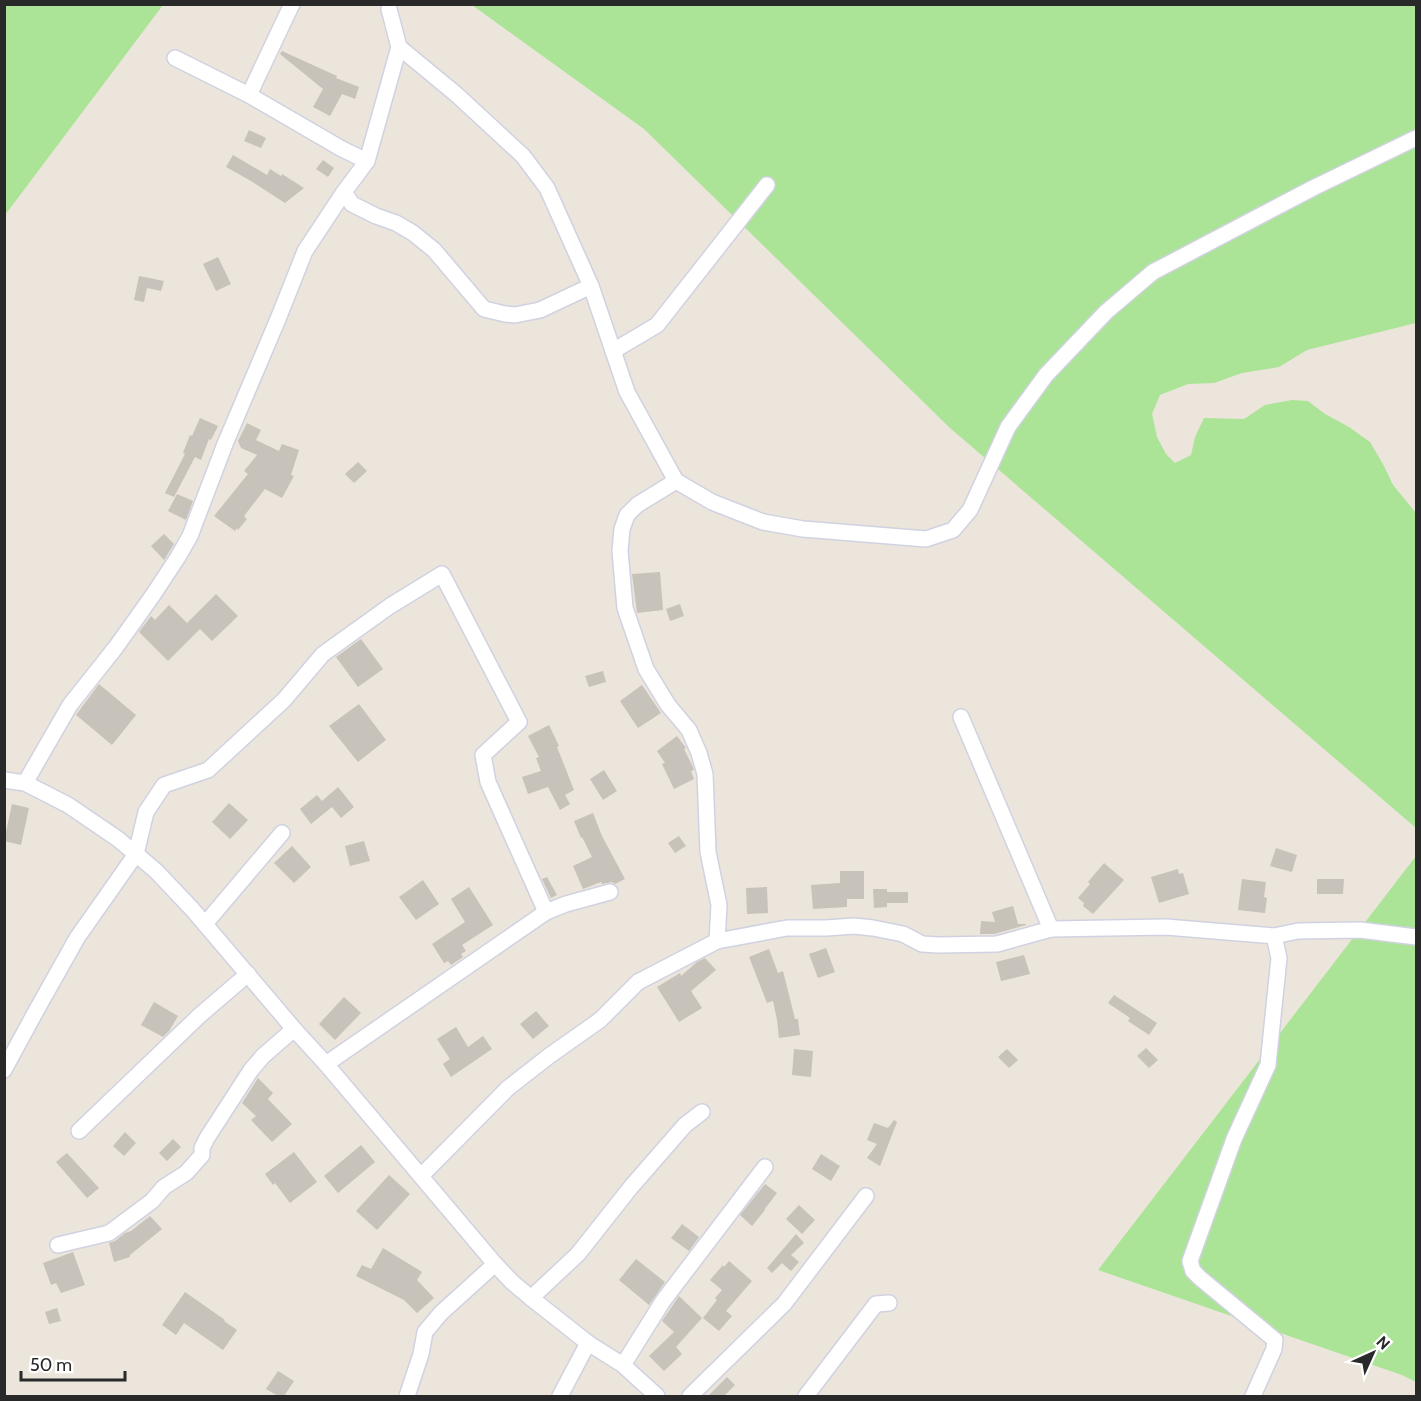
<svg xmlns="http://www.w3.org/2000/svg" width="1421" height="1401" viewBox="0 0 1421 1401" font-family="Cabin,sans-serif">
<rect width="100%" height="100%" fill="#ece5db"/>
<g fill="#abe496">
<path d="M5 4 163 5 5 215 4 5Z"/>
<path d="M472 5H1416V323L1307 350 1279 367 1242 373 1214 383 1188 384 1160 395 1152 414 1157 437 1166 454 1175 463 1191 455 1195 437 1204 418 1244 419 1265 405 1292 400 1308 401 1325 414 1349 427 1370 442 1384 466 1393 485 1416 513V828L950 428 644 129Z"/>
<path d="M1416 856V1382L1402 1375 1098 1270Z"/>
</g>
<g fill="#c7c2ba">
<path d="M282 51 337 76 336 78 359 87 355 99 342 94 330 116 313 107 323 89 280 54Z"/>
<path d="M249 130 266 138 261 148 244 141Z"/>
<path d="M233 155 267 175 270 169 281 176 282 174 304 188 285 203 251 181 226 167Z"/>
<path d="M323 160 334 168 328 177 316 169Z"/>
<path d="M218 257 231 284 216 291 203 264Z"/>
<path d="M139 276 164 281 161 291 147 288 144 302 134 300Z"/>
<path d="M200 418 218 426 211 440 209 439 201 460 195 457 174 497 165 493 185 454 183 453 190 435 192 436Z"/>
<path d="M247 423 261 430 256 440 279 451 282 444 299 450 291 475 294 476 282 498 265 489 244 516 247 519 238 530 237 528 235 531 214 516 248 474 244 471 257 455 241 448 238 441Z"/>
<path d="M358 462 367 471 354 483 345 474Z"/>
<path d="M177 494 193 501 186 520 168 511Z"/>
<path d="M164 534 174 544 164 560 151 546Z"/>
<path d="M660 572 663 610 637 613 632 574Z"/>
<path d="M216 594 238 616 212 641 200 629 168 661 139 632 151 616 155 620 169 605 187 623Z"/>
<path d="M680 604 684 616 670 621 666 609Z"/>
<path d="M361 639 383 669 358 687 336 657Z"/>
<path d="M603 671 606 682 589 687 585 676Z"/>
<path d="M99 684 136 715 112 745 76 715Z"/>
<path d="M642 685 661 713 638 728 620 701Z"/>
<path d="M359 704 386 740 358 762 329 726Z"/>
<path d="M549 725 559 746 557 747 574 790 565 795 570 804 560 810 548 787 528 794 522 777 541 771 536 758 539 757 528 736Z"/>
<path d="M677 736 686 748 684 749 693 767 694 770 691 771 694 779 674 789 662 764 665 763 657 751Z"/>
<path d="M604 770 617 791 603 800 590 779Z"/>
<path d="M338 787 354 807 341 818 332 807 311 824 300 809 317 795 322 801Z"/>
<path d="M229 803 248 820 230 839 212 822Z"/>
<path d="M12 804 29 808 21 845 4 841Z"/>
<path d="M593 813 602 836 625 879 615 884 612 882 602 884 601 882 583 889 573 866 592 857 582 837 581 838 574 821Z"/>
<path d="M679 836 686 846 675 853 668 843Z"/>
<path d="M364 841 370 861 350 866 345 846Z"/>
<path d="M292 846 311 867 294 883 274 863Z"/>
<path d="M1276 848 1297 855 1292 872 1270 866Z"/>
<path d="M1104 863 1124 880 1093 914 1083 906 1084 903 1078 898 1090 884 1088 882Z"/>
<path d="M1178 869 1179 874 1183 873 1189 894 1159 903 1151 877Z"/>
<path d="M840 871H864V899H847V907L813 909 811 885 840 883Z"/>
<path d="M547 877 557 895 551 898 542 879Z"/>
<path d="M1242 879 1266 882 1264 897 1267 898 1265 913 1238 910Z"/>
<path d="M1317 879H1344L1343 894H1317Z"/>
<path d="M423 880 439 904 416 920 399 897Z"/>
<path d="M469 887 493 925 462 945 466 951 461 954 463 957 451 965 448 961 444 963 432 944 465 922 451 899Z"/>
<path d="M767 887 768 913 747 914 746 888Z"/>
<path d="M873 889H887V892H908V903H887V907L874 908Z"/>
<path d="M1013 906 1018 924H1026V925L994 934H980L981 921 995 922 992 912Z"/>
<path d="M826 948 835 972 818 978 809 954Z"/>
<path d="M769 949 778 973 783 971 795 1019H798L800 1035 779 1038 777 1020 773 1001 767 1003 749 957Z"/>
<path d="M1024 955 1030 974 1001 981 996 962Z"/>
<path d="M705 958 716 970 691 991 702 1008 679 1022 657 987 680 973 681 976 697 962Z"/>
<path d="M1114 995 1157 1023 1149 1035 1128 1021 1130 1018 1108 1003Z"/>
<path d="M344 997 361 1013 335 1040 319 1024Z"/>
<path d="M154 1002 178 1016 169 1031 163 1037 141 1025Z"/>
<path d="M536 1011 549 1026 533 1039 520 1024Z"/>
<path d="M456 1027 468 1047 483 1036 492 1049 451 1077 443 1064 450 1059 437 1039Z"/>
<path d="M1146 1048 1158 1060 1149 1068 1137 1056Z"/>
<path d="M794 1049 813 1051 811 1077 792 1075Z"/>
<path d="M1007 1049 1018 1060 1009 1068 998 1057Z"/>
<path d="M258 1078 273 1093 268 1099 292 1124 272 1142 251 1120 256 1116 242 1103Z"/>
<path d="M894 1120 897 1122 880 1166 867 1158 877 1144 867 1140 874 1123 888 1128Z"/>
<path d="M125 1132 136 1143 124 1156 113 1146Z"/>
<path d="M173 1139 181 1147 167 1161 159 1153Z"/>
<path d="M361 1145 375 1162 338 1193 324 1176Z"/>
<path d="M294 1152 317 1182 290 1203 275 1183 273 1185 265 1174Z"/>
<path d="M67 1153 99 1188 87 1198 56 1162Z"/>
<path d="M821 1154 840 1166 831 1181 812 1169Z"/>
<path d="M389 1175 410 1194 377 1230 356 1211Z"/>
<path d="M765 1184 777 1193 764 1210H765L752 1226 740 1215Z"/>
<path d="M799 1205 815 1220 802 1234 786 1219Z"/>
<path d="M150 1216 162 1229 130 1255V1257L114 1262 109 1243 115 1241 125 1233 131 1231Z"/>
<path d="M682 1224 699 1237 689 1251 671 1238Z"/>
<path d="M796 1234 804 1243 791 1255 799 1262 791 1271 782 1263 772 1273 767 1268Z"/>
<path d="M383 1248 422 1272 417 1280 434 1298 417 1313 404 1300 356 1276 362 1265 371 1269Z"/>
<path d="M73 1252 85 1285 61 1293 56 1283 51 1285 43 1263Z"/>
<path d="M636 1259 665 1282 649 1305 619 1280Z"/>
<path d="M729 1261 752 1281 726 1311 732 1316 719 1331 703 1318 717 1300 715 1298 722 1290 710 1280 723 1265 724 1267Z"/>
<path d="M185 1292 225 1320 224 1321 237 1330 223 1350 184 1323 176 1335 162 1325Z"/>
<path d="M679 1296 702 1318 676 1347 682 1354 664 1371 649 1356 674 1332 662 1321Z"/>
<path d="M57 1308 61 1321 49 1324 45 1312Z"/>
<path d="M278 1371 294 1381 284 1396H278L266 1389Z"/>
<path d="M727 1377 735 1385 724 1396H708Z"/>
</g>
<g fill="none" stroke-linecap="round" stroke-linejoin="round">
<defs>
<g id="minor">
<path d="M389 9 399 47 457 95 523 156 547 188 591 286 627 392 676 481 712 502 763 522 803 529 926 539 953 530 970 510 1008 427 1046 375 1106 312 1153 272 1313 188 1416 138"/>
<path d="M175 58 249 95 342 149 367 161"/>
<path d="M249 95 292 4"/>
<path d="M344 192 352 204 376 216 396 223 413 233 434 250 484 309 505 314 515 315 540 310 591 286"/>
<path d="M613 351 657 325 767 185"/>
<path d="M676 481 637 505 627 515 622 529 620 551 625 608 646 669 668 705 689 730 699 753 705 774 708 852 719 905 717 941"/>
<path d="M961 717 1051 929"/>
<path d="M4 780 25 783 68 805 118 839 156 871 192 909 294 1029 326 1064 495 1264 512 1282 531 1298 588 1343 623 1365 657 1396"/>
<path d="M25 783 70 705 116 647 153 595 178 557 190 536 225 444 278 319 305 251 344 192 367 161 399 47"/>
<path d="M205 924 282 833"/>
<path d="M326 1064 546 912 566 904 610 892"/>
<path d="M4 1070 36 1011 77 938 136 854 146 812 164 785 208 770 284 700 323 654 390 606 442 574 519 722 483 755 488 782 546 912"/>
<path d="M79 1131 199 1016 248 974"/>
<path d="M421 1176 508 1088 549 1056 600 1020 638 982 717 941 787 928H826L854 926 873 928 903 934 922 944 938 945 997 944 1051 929 1166 927 1274 936 1298 931 1360 930 1416 937"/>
<path d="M58 1245 109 1233 152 1201 164 1187 186 1173 202 1155V1148L207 1138 251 1070 263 1056 294 1029"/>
<path d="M531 1298 578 1254 631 1187 685 1125 702 1112"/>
<path d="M623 1365 663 1301 765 1167"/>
<path d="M407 1396 421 1354 425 1332 441 1313 495 1264"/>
<path d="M560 1396 588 1343"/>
<path d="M690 1396 784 1304 866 1196"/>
<path d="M806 1396 876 1304 889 1303"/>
<path d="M1253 1396 1274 1349 1275 1340 1200 1278 1193 1271 1190 1261 1234 1139 1268 1065 1279 958 1274 936"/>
</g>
</defs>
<use href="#minor" stroke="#d0d2e2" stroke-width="18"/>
<use href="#minor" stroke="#fff" stroke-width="15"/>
</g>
<rect width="1421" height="1401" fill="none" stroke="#292929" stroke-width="12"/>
<g transform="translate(1373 1353) rotate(45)" stroke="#ffffff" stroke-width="4.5" paint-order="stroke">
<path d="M0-4.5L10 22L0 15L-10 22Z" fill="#292929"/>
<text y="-9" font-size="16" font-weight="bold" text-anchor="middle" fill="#292929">N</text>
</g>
<path d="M21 1371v9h104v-9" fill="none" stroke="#292929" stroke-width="3"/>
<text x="30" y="1371" font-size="18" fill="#292929" stroke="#ffffff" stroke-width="4.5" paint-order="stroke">50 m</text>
</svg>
